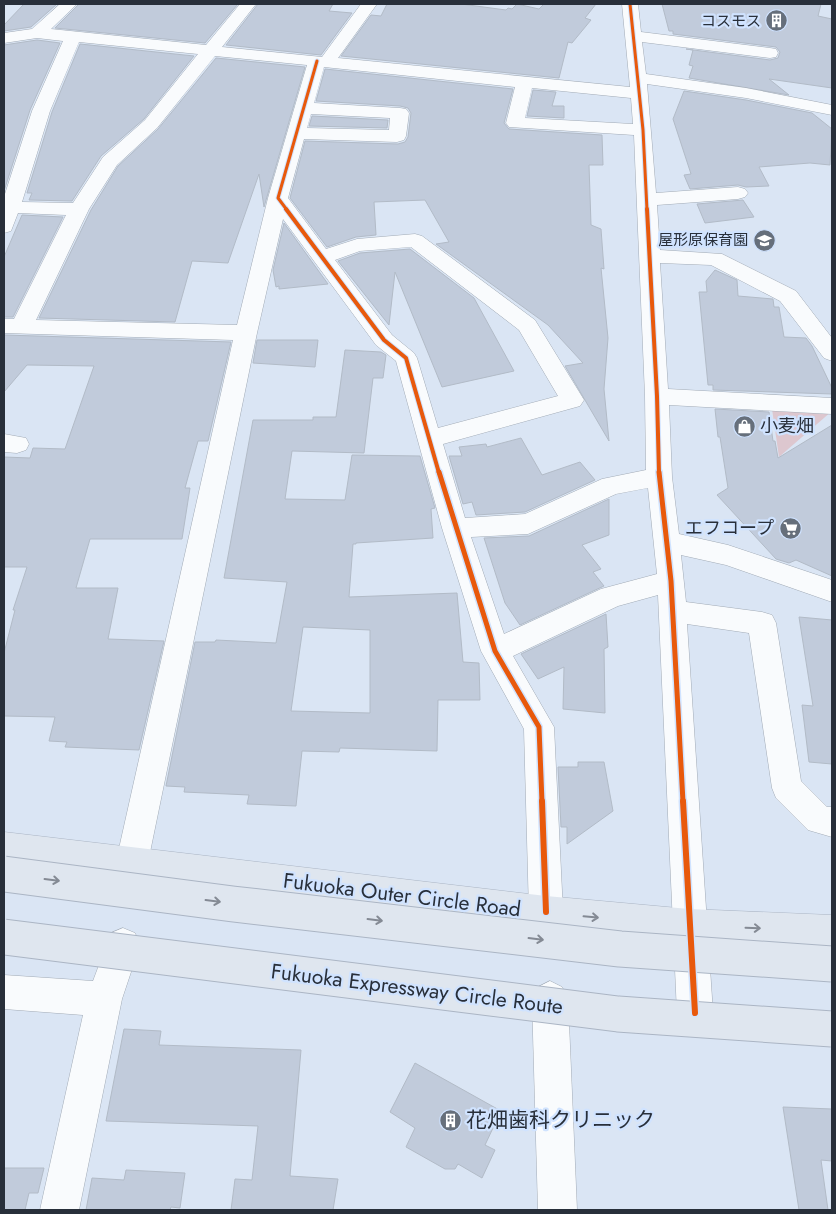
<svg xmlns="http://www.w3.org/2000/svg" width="836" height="1214" viewBox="0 0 836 1214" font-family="Jost,'Noto Sans JP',sans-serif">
<rect width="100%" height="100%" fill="#dae5f4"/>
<path fill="#ddc7cf" d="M771 402 832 406V411L779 457Z"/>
<g fill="#c1cbdb" stroke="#b2bbc7" fill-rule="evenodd">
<path d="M24 4H57L31 27 4 31V25Z"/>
<path d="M79 4H238L205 43 55 28Z"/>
<path d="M258 4H333L329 11 352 13 321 55 226 45Z"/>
<path d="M387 4H461L506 10 508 8 512 9 517 4 539 9 544 4H596L585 18 591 20 572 43 568 42 559 78 341 56 371 15 381 16Z"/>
<path d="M662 4H821L818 16 832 19V88L769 79 789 95 689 78 693 66 689 65 693 50 686 49 770 60 778 58 780 52 776 47 673 34V31H669Z"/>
<path d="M37 40 60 43 30 110 4 191V45Z"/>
<path d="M80 44 194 56 144 119 101 156 72 201 29 200 32 193H27L52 112Z"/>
<path d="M216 58 305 67 264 207 259 174 228 263 192 261 175 322 39 318 91 210 118 166 158 129Z"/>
<path d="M325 69 513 89 504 123 509 129 602 135 603 165H589L591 225 601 229 604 269 601 268 608 338 604 389 609 441 565 366 583 363 548 325 436 244 449 242 425 200 374 202 376 235 356 237 327 247 290 198 305 141 398 144 405 142 408 137 411 113 408 108 400 106 316 101Z"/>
<path d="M533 90 556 92 552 106H564V118L527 116Z"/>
<path d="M684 91 746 100 812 113 832 129 830 165 810 163 759 167 769 186 746 187 738 185 690 189 684 175 691 174 673 119Z"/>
<path d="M312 116 388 120 387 128 309 126Z"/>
<path d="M743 200 754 217 705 223 697 204Z"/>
<path d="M22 215 63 217 13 317H4V257Z"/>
<path d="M284 223 328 284 279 289V286L276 287 273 270Z"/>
<path d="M410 249 474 298 514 371 442 387 395 272 389 325 338 261 360 253Z"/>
<path d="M715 270 737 280 738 296 773 299 774 307H779L784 337 806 338 812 346 832 388V394L713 390V385H708L699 292H707L706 281Z"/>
<path d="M4 335 231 342 208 441H198L185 488H190L182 539H90L76 588H118L108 639 164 641 139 750 65 747 67 742 49 741 55 717 4 716V653L15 610H13L27 567H4V457L30 458 33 448 65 449 94 366 27 365 4 392Z"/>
<path d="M257 340H318L315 367 253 363Z"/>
<path d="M345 350 381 352 386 355 383 378H373L364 453 292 451 285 499 345 500 352 455 420 456 435 508 431 509 433 538 356 543V544H353L349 597 457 593 463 662 479 663 480 700H438L437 751 340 748 339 752 302 751 296 806 247 804 249 795 184 792 185 787 166 786 195 642H215L216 640 276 643 287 582 224 578 253 420H313V417H336ZM303 627 370 630V713L291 711Z"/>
<path d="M715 409 769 412 773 441H775L778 458 832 425V576L796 560 789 563 776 559 717 495 728 488 720 437H718Z"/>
<path d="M521 438 542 475 580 462 595 480 525 512 476 515 472 502 463 504 449 456H462L459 447 486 444 487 447Z"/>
<path d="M609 499V535L582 545 601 569 593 572 604 586 520 625 505 603 484 538 529 536Z"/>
<path d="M606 614 608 647 604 649 605 713 563 709 564 667 538 679 521 654Z"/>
<path d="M799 617 832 620V764L809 762 802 705 813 706Z"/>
<path d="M578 762H604L613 811 567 844V827H561L558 767H578Z"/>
<path d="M124 1029 161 1031 159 1045 301 1050 290 1176 338 1179 333 1210H231L235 1179 252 1180 258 1126 106 1121Z"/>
<path d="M415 1063 501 1111 485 1145 495 1150 482 1178 458 1164 455 1169H445L406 1147 415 1128 390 1112Z"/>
<path d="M783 1107 832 1109V1161L821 1160 828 1210H799Z"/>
<path d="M4 1168H44L38 1193H29L25 1210H4Z"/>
<path d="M126 1170 185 1173 180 1208 171 1207 170 1210H86L92 1178 124 1180Z"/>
</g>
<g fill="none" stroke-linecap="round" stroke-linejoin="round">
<defs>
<g id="minor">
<path d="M60 4H77L51 29 206 45 240 4H256L222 47 322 57 361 4H377L338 58 630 87 622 4H638L641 32 770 48 776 49 778 53 776 57 770 58 642 42 646 74 746 88 832 105V115L746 98 647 84 656 193 738 187 745 189 748 193 745 197 738 199 657 205 660 250 722 254 796 291 832 338V361L824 358 780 301 711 265 660 263 668 389 832 398V414L669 405 672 477 679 534 728 545 832 580V602L726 565 681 555 686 602 762 612 772 615 776 623 801 781 827 807H832V837L808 830 776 798 772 788 749 633 687 624 713 1013 707 1025 695 1031 683 1025 677 1013 658 595 618 606 513 656 554 727 563 912 558 924 546 928 534 924 529 912 524 729 481 651 442 528 396 361 376 345 283 219 257 333 148 862 143 873 132 877 121 873 116 862 233 340 4 333V319H14L66 215 18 213 11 231 4 233V197L32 111 63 41 37 38 4 43V33L32 29ZM79 42 198 54 145 120 103 157 73 203 22 202 50 111ZM215 56 307 65 268 198 237 325 36 320 89 209 117 165 157 128ZM324 67 515 87 506 123 509 127 634 135 645 396 646 470 602 479 525 514 465 518 443 444 580 406 584 400 535 320 422 236 415 234 357 239 326 249 288 198 304 139 397 142 404 140 406 136 409 113 406 109 400 108 314 103ZM532 88 631 98 633 124 525 118ZM311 114 390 118 389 130 307 128ZM411 247 519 330 558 396 438 428 417 358 414 353 392 335 335 260 360 251ZM648 488 657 574 601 589 504 634 471 537 528 534 616 494Z"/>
<path d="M4 434 26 438 29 444 26 450 17 453 4 452Z"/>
<path d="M123 928 135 933 140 945 122 999 79 1210H40L83 1015 4 1009V975L93 981 111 933Z"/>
<path d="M550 981 562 987 568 999 577 1210H538L532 999 538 987Z"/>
</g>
<path id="highway" d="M4 832 546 896 689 909 832 915V949L689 943 546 928 4 862Z"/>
</defs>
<use href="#minor" stroke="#a2abb6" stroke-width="1"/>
<use href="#highway" stroke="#abb5c4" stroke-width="1"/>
<use href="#minor" fill="#f9fbfd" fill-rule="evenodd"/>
<use href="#highway" fill="#dfe6ef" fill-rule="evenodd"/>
<defs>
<g id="highway-bridge">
<path d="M4 874 233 904 620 949 832 964"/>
<path d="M4 937 618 1014 832 1029"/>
</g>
</defs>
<use href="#highway-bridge" stroke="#abb5c4" stroke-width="37" stroke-linecap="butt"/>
<use href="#highway-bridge" stroke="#dfe6ef" stroke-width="35"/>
<defs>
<g id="cycleway-far3">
<path d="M630 4 643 130 647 210"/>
<path d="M287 210 278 198 317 61"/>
</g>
<g id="cycleway-far2">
<path d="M286 209 384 340 406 358 439 473"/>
<path d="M647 209 657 396 659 473"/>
</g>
<g id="cycleway-far1">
<path d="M439 472 495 651 539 727 542 802"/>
<path d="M659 472 671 581 683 802"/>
</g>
<g id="cycleway">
<path d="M542 801 546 912"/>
<path d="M683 801 695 1013"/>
</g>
</defs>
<use href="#cycleway-far3" stroke="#d0e3ff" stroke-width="5"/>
<use href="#cycleway-far2" stroke="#d0e3ff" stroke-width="6"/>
<use href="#cycleway-far1" stroke="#d0e3ff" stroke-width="8"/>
<use href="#cycleway" stroke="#d0e3ff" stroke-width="9"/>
<use href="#cycleway-far3" stroke="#e8590c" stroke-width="3"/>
<use href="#cycleway-far2" stroke="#e8590c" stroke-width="4"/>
<use href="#cycleway-far1" stroke="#e8590c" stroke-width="5"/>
<use href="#cycleway" stroke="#e8590c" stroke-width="6"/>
</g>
<defs><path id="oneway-shaft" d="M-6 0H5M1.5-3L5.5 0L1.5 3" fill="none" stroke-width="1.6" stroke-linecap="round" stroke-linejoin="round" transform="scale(1.25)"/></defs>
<g stroke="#848a94">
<use href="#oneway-shaft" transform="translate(52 880) rotate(7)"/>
<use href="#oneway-shaft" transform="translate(213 901) rotate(7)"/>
<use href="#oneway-shaft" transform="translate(591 917) rotate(5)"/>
<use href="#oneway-shaft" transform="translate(375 920) rotate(7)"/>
<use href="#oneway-shaft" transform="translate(753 928) rotate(2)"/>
<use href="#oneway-shaft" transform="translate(536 939) rotate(7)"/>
</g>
<defs>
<symbol id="building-disc" viewBox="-11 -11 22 22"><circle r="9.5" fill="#666f7b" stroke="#d0e3ff"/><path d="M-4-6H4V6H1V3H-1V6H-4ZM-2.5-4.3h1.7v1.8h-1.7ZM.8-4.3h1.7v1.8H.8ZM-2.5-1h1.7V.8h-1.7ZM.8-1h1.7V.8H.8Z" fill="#fff"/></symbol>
<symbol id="school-disc" viewBox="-11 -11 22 22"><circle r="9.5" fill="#666f7b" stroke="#d0e3ff"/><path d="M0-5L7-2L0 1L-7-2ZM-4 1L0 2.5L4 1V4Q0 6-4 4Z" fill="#fff"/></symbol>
<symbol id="shop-disc" viewBox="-11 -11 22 22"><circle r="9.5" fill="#666f7b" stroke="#d0e3ff"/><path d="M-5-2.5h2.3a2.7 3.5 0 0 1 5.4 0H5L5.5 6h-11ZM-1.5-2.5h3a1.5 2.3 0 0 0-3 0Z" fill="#fff"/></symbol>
<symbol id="supermarket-disc" viewBox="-11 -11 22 22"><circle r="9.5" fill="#666f7b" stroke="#d0e3ff"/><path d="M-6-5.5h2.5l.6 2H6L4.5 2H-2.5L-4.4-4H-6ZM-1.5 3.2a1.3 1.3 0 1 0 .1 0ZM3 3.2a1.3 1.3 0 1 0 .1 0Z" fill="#fff"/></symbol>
</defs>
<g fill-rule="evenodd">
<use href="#building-disc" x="764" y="8" width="25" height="25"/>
<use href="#school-disc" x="752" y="228" width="25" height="25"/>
<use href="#shop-disc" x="732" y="414" width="25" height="25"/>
<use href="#supermarket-disc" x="778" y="516" width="25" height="25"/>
<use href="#building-disc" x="438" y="1108" width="25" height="25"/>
</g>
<g text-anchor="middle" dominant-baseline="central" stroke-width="4.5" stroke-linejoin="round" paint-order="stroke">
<g font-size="15" fill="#282f3a" stroke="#d0e3ff" text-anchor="end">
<text x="761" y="21">コスモス</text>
<text x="748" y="240">屋形原保育園</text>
</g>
<g font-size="18" fill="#282f3a" stroke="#d0e3ff" text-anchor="start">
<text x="760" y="426">小麦畑</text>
<text x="774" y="528" text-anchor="end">エフコープ</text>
</g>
<g font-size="21" fill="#282f3a" stroke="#d0e3ff">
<text transform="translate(402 895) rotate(7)">Fukuoka Outer Circle Road</text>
<text transform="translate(417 989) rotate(7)">Fukuoka Expressway Circle Route</text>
</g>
<g font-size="21" fill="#282f3a" stroke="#d0e3ff" text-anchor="start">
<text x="466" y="1120">花畑歯科クリニック</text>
</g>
</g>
<rect width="836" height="1214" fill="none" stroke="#282f3a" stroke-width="10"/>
</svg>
